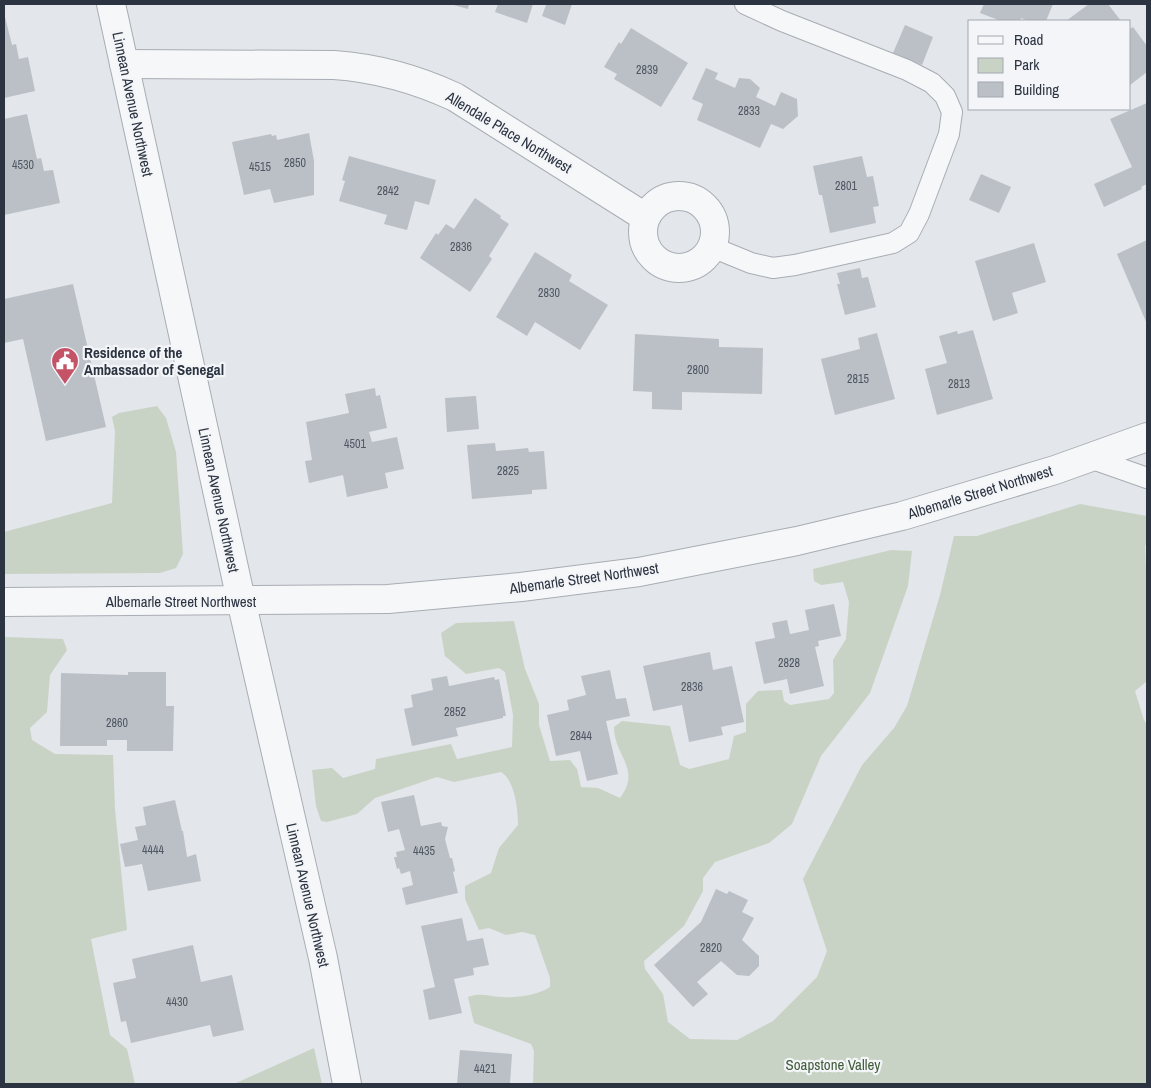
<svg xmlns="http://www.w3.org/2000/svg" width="1151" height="1088" viewBox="0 0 1151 1088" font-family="'Archivo Narrow',sans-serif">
<rect width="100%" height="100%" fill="#e3e6ea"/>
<g fill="#c9d3c5">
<path d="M157 406 166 418 176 452 183 554 176 568 160 573 4 574V532L112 503 115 431 112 417 119 413Z"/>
<path d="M1080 504 1147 516V543L1145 546 1147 591V681L1135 691 1144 720 1147 725V1084H533L534 1051 531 1044 474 1023 468 997C480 992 490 997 503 997 518 998 538 995 550 987V978L535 935 522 932 506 935 489 928 479 930 465 899V886L491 873 499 848 518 825C518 810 515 780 501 772L454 782 437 777 375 798 357 814 327 822 321 821 316 806 312 770 332 768 343 778 375 769 376 759 451 744 457 759 512 747 513 715 505 672 499 668 466 674 445 656 441 633 456 623 514 621 525 669 539 704V725L550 761 570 760 577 769 581 787 598 788 620 798C642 769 614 756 614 727L622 721 670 726 680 765 689 769 729 759 734 736 746 732V704L758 691 782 690 784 701 790 705 829 699 834 693 833 660 846 639 849 602 843 582 821 585 814 581 813 569 891 550 912 551 908 586 870 693 821 756 792 824 769 843 715 862 703 878V891L684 926 644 961 645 969 663 994 668 1022 690 1039 737 1040 773 1021 817 977 827 951 803 879 862 765 894 728 907 706 940 595 954 536H977Z"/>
<path d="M4 637 63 639 67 650 50 675 47 712 30 728 32 740 55 754 113 755 115 809 127 930 91 939 110 1035 127 1049 135 1084H4Z"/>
<path d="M314 1048 322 1084H234Z"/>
</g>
<g fill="#bbc0c7">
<path d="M450 4H469L468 9Z"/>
<path d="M498 4H533L527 23 495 12Z"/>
<path d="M541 4H572L565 25 542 16 546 5Z"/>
<path d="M984 4H1053L1046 21H1028L1021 18 1020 21H1001L980 13Z"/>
<path d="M1089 4H1108L1121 21H1066Z"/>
<path d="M4 13 12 45 16 44 19 59 28 57 35 91 4 98Z"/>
<path d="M905 25 933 37 922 65 893 53Z"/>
<path d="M1133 27 1147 46V72L1130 85V29Z"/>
<path d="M631 28 688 63 661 107 614 79 617 74 604 67 619 42 621 44Z"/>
<path d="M706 68 718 73 715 79 735 88 739 78 750 79 760 88 756 97 775 106 781 92 797 99 798 116 783 129 771 124 760 148 697 120 703 104 692 99Z"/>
<path d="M1147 103V184L1141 187 1142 189 1104 207 1094 184 1132 167 1110 119Z"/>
<path d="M27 114 37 159 41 158 44 171 53 170 60 203 4 215V119Z"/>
<path d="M309 133 314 161V195L274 203 270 189 244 195 232 142 271 134 272 136 276 135 277 140Z"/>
<path d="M349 156 436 180 429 205 415 201 407 230 384 224 387 215 339 201 345 181 342 180Z"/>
<path d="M862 156 867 177 873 176 879 206 873 207 876 223 830 233 822 195H819L813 166Z"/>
<path d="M981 174 1011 187 999 213 969 200Z"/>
<path d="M475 198 501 216 500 218 509 224 489 256 492 259 470 292 420 258 436 233 438 235 446 224 454 229Z"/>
<path d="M1147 240V324L1117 254Z"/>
<path d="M1034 243 1046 282 1012 293 1018 313 993 321 975 261Z"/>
<path d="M535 252 572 275 569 281 608 305 580 350 535 322 527 336 496 317Z"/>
<path d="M860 268 862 278 868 277 876 307 845 315 837 284H840L837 273Z"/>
<path d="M73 284 106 427 46 441 23 339 4 343V299Z"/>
<path d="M973 330 993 399 937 415 925 369 947 363 939 336 957 331 958 334Z"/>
<path d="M877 333 895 399 835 415 821 359 860 349 858 338Z"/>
<path d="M635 334 719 339V347L763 348 762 394 682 392V410L652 409V392L633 391Z"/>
<path d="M375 388 376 396 380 395 387 428 369 432 372 442 397 437 404 469 385 473 388 488 347 497 343 475 309 483 305 461 312 460 306 422 349 413 345 394Z"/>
<path d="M476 396 479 429 447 432 445 398Z"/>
<path d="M495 443 496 451 528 448 529 452 544 451 547 489 532 490V494L472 499 467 445Z"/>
<path d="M834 604 841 636 818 641 819 646 815 647 824 686 790 694 787 679 764 684 755 642 775 638 772 623 787 620 790 634 809 630 805 610Z"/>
<path d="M710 652 713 670 732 666 744 722 721 727 723 735 689 742 682 705 653 711 643 666Z"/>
<path d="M610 670 616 699 626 698 630 716 606 721 618 774 587 781 580 751 556 756 547 715 569 710 567 700 586 695 581 676Z"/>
<path d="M128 672H166V706H174L173 751H127V740H107V746H60L61 673 128 675Z"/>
<path d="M447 676 449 686 494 677 495 680 499 679 506 716H503V718L456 728 458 736 412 746 404 709 413 707 411 695 433 690 431 679Z"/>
<path d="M414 795 421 826 441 822 442 826 448 827 445 839 450 858H452L455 871 453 872 458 893 406 905 402 888 413 885 410 871 401 874 399 868 397 869 394 857H397L396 852 405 850 399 829 388 832 381 802Z"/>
<path d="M175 800 182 831H183L187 857 196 854 201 881 148 891 142 864 125 867 120 844 138 840 135 827 146 825 143 807Z"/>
<path d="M716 889 727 894 729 891 748 900 742 912 754 918 742 940 759 956V966L749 976 737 975 721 961 697 982 708 994 693 1007 654 965 701 922Z"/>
<path d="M462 918 467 941 483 938 489 965 473 968 474 975 454 979 462 1013 429 1020 423 990 435 987 421 926Z"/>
<path d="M193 945 201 982 232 975 244 1030 213 1037 210 1025 131 1043 126 1021 121 1022 113 983 136 978 132 959Z"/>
<path d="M460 1050 512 1054 510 1084H457Z"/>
</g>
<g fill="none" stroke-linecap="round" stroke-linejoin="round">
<defs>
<g id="service">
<path d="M712 247 751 263 773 268 795 265 893 243 909 233 919 214 949 134 952 112 945 96 932 83 907 70 782 21 745 4"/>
<path d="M1090 458 1147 478"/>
</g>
<g id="minor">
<path d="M111 4 241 600 323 958 347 1084"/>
<path d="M124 64 334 65C377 68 416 79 455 97L645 217"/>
<circle cx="679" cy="232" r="36"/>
<path d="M4 602 388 599 521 587 639 572 797 541 902 516 1055 470 1147 437"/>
</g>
</defs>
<use href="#service" stroke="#a8adb4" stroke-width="22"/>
<use href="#minor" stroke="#a8adb4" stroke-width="30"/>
<use href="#service" stroke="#f6f7f9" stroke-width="20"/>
<use href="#minor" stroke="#f6f7f9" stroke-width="28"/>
</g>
<defs>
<symbol id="civic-pin" viewBox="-11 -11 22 30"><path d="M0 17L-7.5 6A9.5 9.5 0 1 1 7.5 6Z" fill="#c45367" stroke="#f3f5f8"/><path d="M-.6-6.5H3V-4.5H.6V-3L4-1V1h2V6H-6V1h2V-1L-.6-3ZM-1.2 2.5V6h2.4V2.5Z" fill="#fff"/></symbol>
</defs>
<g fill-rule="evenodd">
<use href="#civic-pin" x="49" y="345" width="32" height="43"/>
</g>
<g text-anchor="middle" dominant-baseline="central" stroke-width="4.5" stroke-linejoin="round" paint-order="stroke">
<g font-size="12" fill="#505762">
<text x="647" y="70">2839</text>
<text x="749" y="111">2833</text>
<text x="295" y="163">2850</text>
<text x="23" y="165">4530</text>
<text x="260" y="167">4515</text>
<text x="846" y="186">2801</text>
<text x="388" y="191">2842</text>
<text x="461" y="247">2836</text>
<text x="549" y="293">2830</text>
<text x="698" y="370">2800</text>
<text x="858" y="379">2815</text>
<text x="959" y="384">2813</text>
<text x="355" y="444">4501</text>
<text x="508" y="471">2825</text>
<text x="789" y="663">2828</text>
<text x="692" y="687">2836</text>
<text x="455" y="712">2852</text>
<text x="117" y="723">2860</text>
<text x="581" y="736">2844</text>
<text x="153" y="850">4444</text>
<text x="424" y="851">4435</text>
<text x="711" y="948">2820</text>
<text x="177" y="1002">4430</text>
<text x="485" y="1069">4421</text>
</g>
<g font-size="15" fill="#2c3441" stroke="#f3f5f8">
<text transform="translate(133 104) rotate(78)">Linnean Avenue Northwest</text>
<text transform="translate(509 132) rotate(31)">Allendale Place Northwest</text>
<text transform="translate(980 492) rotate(-17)">Albemarle Street Northwest</text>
<text transform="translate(219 500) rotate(78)">Linnean Avenue Northwest</text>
<text transform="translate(584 578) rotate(-8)">Albemarle Street Northwest</text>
<text x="181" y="601">Albemarle Street Northwest</text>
<text transform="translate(308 895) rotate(77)">Linnean Avenue Northwest</text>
</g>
<g font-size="15" font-weight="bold" fill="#2c3441" stroke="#f3f5f8" text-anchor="start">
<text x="84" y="352">Residence of the<tspan x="84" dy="17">Ambassador of Senegal</tspan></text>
</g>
<g font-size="15" fill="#425c3b" stroke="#f3f5f8">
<text x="833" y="1064">Soapstone Valley</text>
</g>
</g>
<rect width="1151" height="1088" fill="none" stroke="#2c3441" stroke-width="10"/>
<rect x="968" y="20" width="162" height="90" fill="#f3f5f8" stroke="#a3a8af"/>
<rect x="978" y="36" width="25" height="8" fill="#f6f7f9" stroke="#a3a8af"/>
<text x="1014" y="45" font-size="15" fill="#2c3441">Road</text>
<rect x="978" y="58" width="25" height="15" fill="#c9d3c5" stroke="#a3a8af"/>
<text x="1014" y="70" font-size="15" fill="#2c3441">Park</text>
<rect x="978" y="82" width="25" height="15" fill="#bbc0c7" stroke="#a3a8af"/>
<text x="1014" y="95" font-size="15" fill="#2c3441">Building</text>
</svg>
